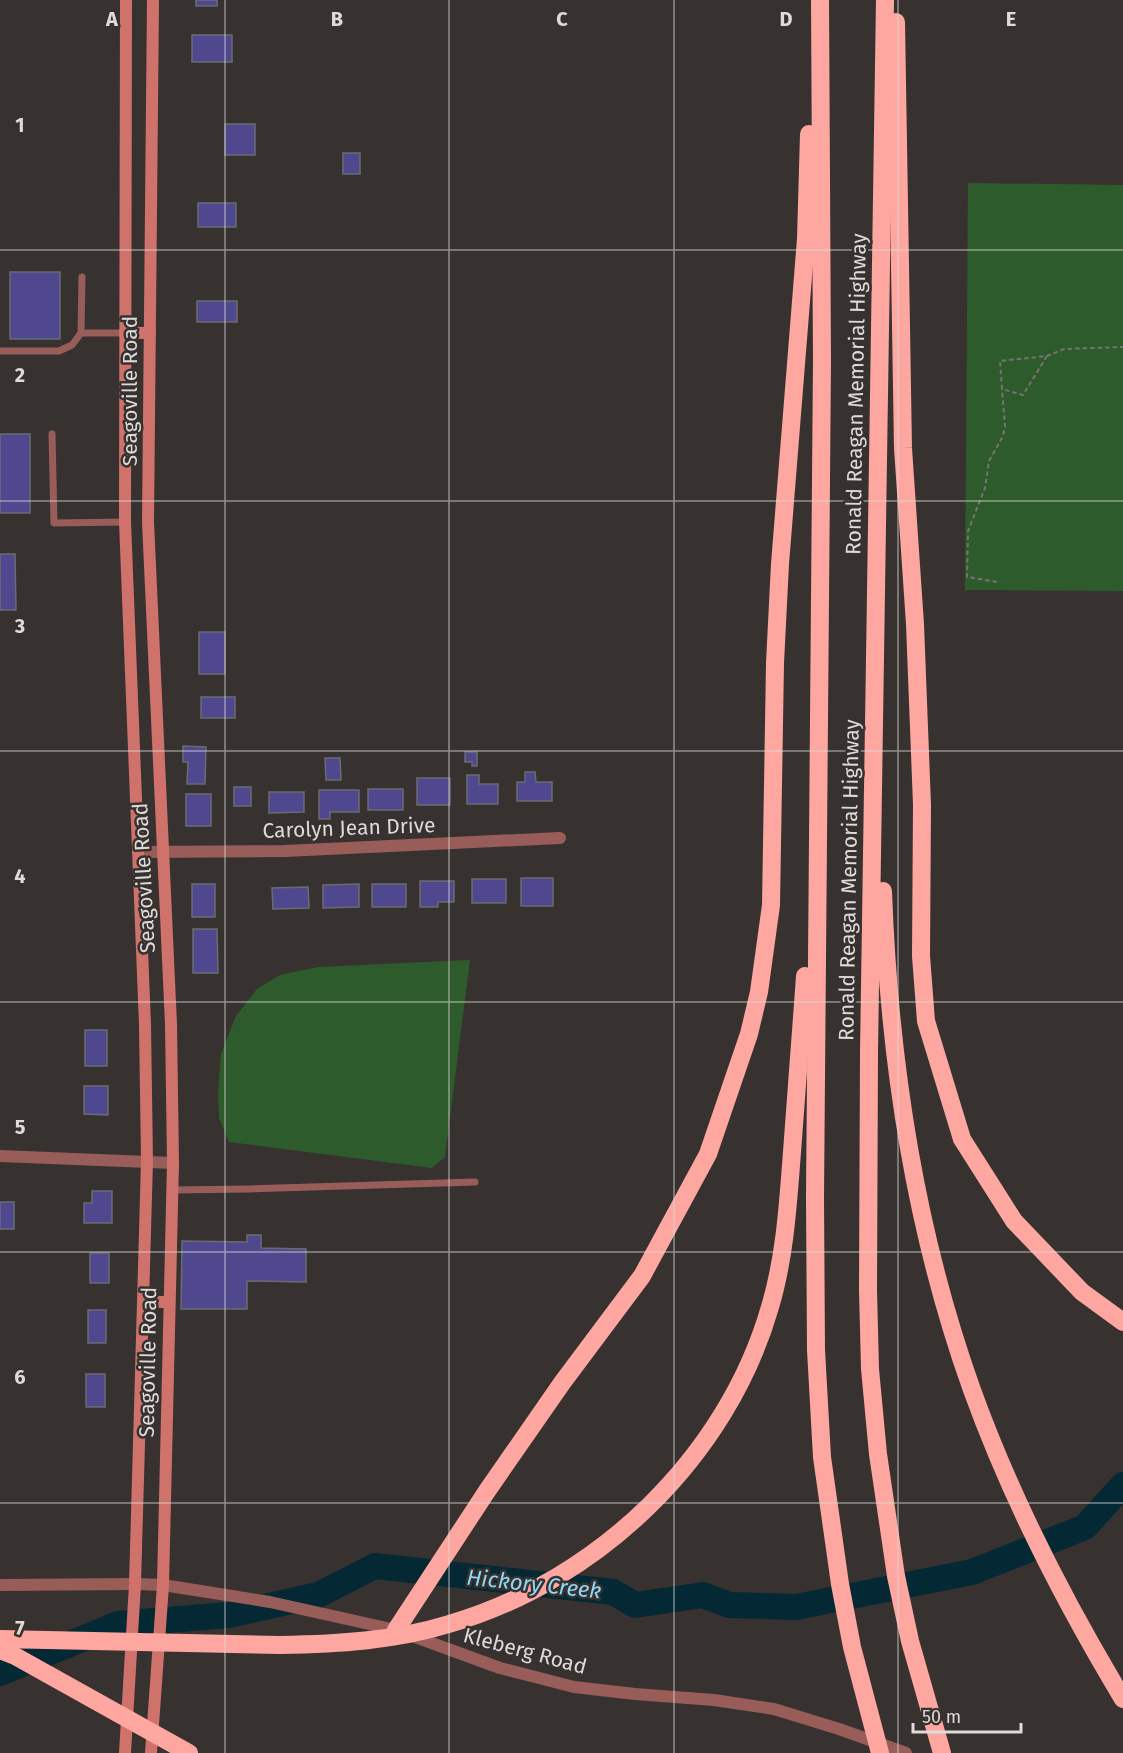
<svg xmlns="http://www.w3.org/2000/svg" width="1123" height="1753" viewBox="0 0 1123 1753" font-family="'Fira Sans',sans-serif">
<rect width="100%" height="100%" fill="#373230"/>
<g fill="#2e5b2b">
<path d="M968 183 1123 185V591L965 590Z"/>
<path d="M470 960 445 1157 432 1168 229 1142 219 1118 218 1093 221 1054 236 1016 257 989 280 975 318 967Z"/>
</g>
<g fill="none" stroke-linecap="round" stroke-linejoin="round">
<path stroke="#042834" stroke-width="26" d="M0 1673 118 1624 229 1615 318 1595 375 1566 613 1592 635 1605 703 1595 729 1605 796 1607 972 1572 1085 1527 1123 1485"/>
</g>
<g fill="#4f488f" stroke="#6b6b70" stroke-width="1.5">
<rect x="196" y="0" width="21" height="6"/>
<rect x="192" y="35" width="40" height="27"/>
<rect x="225" y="124" width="30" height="31"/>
<rect x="343" y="153" width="17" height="21"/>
<rect x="198" y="203" width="38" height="24"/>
<rect x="10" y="272" width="50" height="67"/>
<rect x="197" y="301" width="40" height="21"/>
<rect x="0" y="434" width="30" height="79"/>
<path d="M0 554H15L16 610H0Z"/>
<rect x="199" y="632" width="26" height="42"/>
<rect x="201" y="697" width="34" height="21"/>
<path d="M183 746 206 747 205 784H187L188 762H183Z"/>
<path d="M465 752H477V766H472V762H465Z"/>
<path d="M325 758H340L341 780H326Z"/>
<path d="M525 772H535L536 782H552V801H517V782H525Z"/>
<path d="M467 775H479V784H498V804H467Z"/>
<rect x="417" y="778" width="33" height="27"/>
<rect x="234" y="787" width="17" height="19"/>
<rect x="368" y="789" width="35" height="21"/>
<path d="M319 790H359V812H330V819H319Z"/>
<path d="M269 792H304V812L269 813Z"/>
<rect x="186" y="794" width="25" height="32"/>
<rect x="521" y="878" width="32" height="28"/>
<rect x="472" y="879" width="34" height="24"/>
<path d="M420 881H454V902H438V907H420Z"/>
<rect x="192" y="884" width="23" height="33"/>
<path d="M359 884V907L323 908V885Z"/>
<rect x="372" y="884" width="34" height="23"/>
<path d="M308 887 309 908 273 909 272 888Z"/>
<path d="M193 929H217L218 973H193Z"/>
<rect x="85" y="1030" width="22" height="36"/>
<path d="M84 1086H108V1115L84 1114Z"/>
<path d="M92 1191H112V1223H84V1203H92Z"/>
<rect x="0" y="1202" width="14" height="27"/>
<path d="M247 1235H261V1248L306 1249V1282L247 1281V1309H181L182 1241 247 1242Z"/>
<rect x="90" y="1253" width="19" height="30"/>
<rect x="88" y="1310" width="18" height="33"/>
<rect x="86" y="1374" width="19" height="33"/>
</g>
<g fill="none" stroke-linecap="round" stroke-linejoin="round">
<g stroke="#777371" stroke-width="2" stroke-dasharray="4.5 3" stroke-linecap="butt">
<path d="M1047 356 1023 395 1002 389 1000 361 1047 356 1064 349 1123 347"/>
<path d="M997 582 967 577 968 531 985 488 989 461 1003 436 1005 427 1002 389"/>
</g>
<g stroke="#985d59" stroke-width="7">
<path d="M82 277 81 333H125"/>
<path d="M0 351H59L72 345 81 333"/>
<path d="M52 434 54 523 125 522"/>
<path d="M172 1190 249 1189 475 1182"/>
</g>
<g stroke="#985d59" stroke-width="12">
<path d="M138 852 285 851 560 838"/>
<path d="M0 1156 173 1163"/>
<path d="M0 1585 135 1584"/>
</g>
<path stroke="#985d59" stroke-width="12" d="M135 1584 163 1585 270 1602 396 1630 500 1668 574 1687 635 1694 714 1700 774 1709 839 1729 906 1753"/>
<g stroke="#cf726c" stroke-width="12">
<path d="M125 333H150"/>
<path d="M143 1302H169"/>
<path d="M125 1753 135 1584 147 1161 145 1025 125 522 126 0"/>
<path d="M151 1753 163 1585 173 1163 171 1024 148 522 153 0"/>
</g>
<g stroke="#fea7a0" stroke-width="18">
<path d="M820 0 822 360 815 1198 816 1350 822 1457 840 1584 852 1647 880 1753"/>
<path d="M885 0 869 1052 868 1290 870 1369 878 1454 896 1576 910 1641 942 1753"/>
<path d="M896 22 903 448 915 624 922 805 921 956 926 1021 962 1139 1014 1221 1082 1292 1123 1322"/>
<path d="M883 891C889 1059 915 1231 972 1390 1011 1498 1064 1601 1123 1699"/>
<path d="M396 1630 487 1491 562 1383 642 1276 708 1154 749 1034 759 992 771 905 775 663 780 564 806 239 809 134"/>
<path d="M0 1639 280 1645C337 1644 394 1641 449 1624 598 1581 727 1457 770 1307 785 1257 788 1204 792 1152 796 1094 801 1035 805 976"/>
<path d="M0 1650 15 1656 189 1753"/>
</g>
</g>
<path fill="none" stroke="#dfdbda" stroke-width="1.5" stroke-opacity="0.55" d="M225 0V1753M449 0V1753M674 0V1753M898 0V1753M0 250H1123M0 501H1123M0 751H1123M0 1002H1123M0 1252H1123M0 1503H1123"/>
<g text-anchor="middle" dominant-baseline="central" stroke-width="5" stroke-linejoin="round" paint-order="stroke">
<g font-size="21" fill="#dfdbda" stroke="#373230">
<text transform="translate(130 391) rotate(-90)">Seagoville Road</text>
<text transform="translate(856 394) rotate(-89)">Ronald Reagan Memorial Highway</text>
<text transform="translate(349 828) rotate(-2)">Carolyn Jean Drive</text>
<text transform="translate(144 878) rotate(-93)">Seagoville Road</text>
<text transform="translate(849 880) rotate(-89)">Ronald Reagan Memorial Highway</text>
<text transform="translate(148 1362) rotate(-89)">Seagoville Road</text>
<text transform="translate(525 1651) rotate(15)">Kleberg Road</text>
</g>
<g font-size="22" font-style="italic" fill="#8ed9f8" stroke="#373230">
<text transform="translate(534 1584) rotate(6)">Hickory Creek</text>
</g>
</g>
<g font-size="20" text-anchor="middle" font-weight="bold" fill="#dfdbda" stroke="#373230" stroke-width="5" stroke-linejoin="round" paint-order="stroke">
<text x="112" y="26">A</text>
<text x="337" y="26">B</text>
<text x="562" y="26">C</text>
<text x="786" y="26">D</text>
<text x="1011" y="26">E</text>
<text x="20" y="132">1</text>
<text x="20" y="382">2</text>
<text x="20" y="633">3</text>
<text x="20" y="883">4</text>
<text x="20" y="1134">5</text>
<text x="20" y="1384">6</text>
<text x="20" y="1635">7</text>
</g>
<path d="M913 1723v9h108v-9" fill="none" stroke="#dfdbda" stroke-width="3"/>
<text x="922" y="1723" font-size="18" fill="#dfdbda" stroke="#373230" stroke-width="4.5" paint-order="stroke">50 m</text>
</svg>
